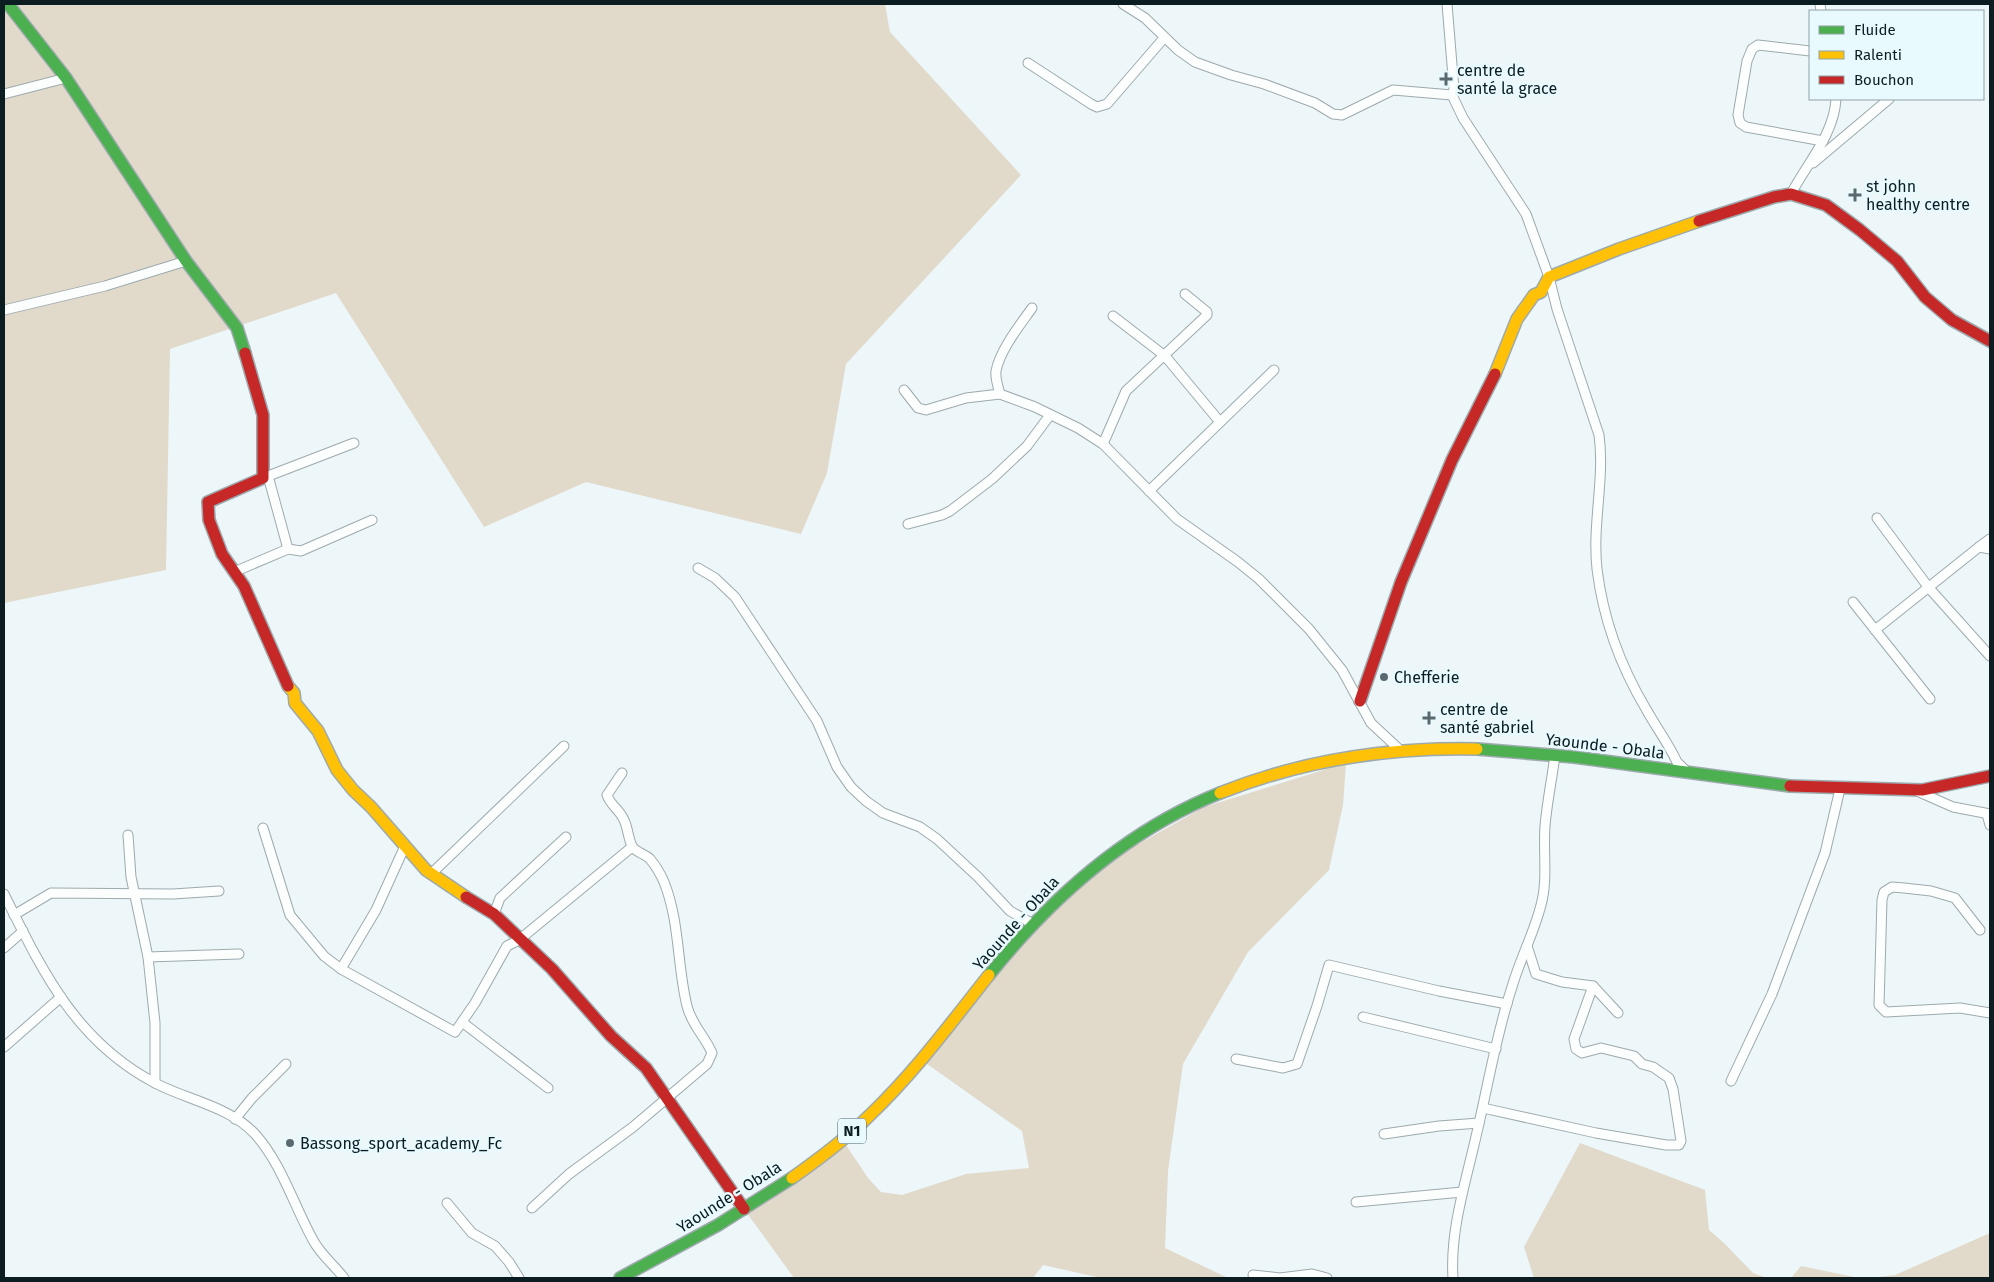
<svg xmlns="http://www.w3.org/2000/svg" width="1994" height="1282" viewBox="0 0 1994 1282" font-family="'Fira Sans',sans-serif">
<rect width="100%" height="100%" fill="#edf6f9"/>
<g fill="#e1dacb">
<path d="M4 4H885L890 32 1021 175 846 364 827 473 801 534 586 482 484 527 336 293 170 349 166 570 4 603Z"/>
<path d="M1346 763 1343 805 1329 870 1248 952 1183 1064 1168 1171 1165 1248 1228 1278H1101L1043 1265 1033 1278H794L744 1209 842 1139 868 1178 881 1192 902 1195 966 1174 1029 1168 1022 1131 920 1059 1023 934 1121 854 1204 807Z"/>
<path d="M1580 1143 1705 1190 1709 1230 1725 1244 1753 1273 1767 1278H1534L1524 1247Z"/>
<path d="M1990 1233V1278H1871L1895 1275Z"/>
<path d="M1801 1266 1859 1278H1791Z"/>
</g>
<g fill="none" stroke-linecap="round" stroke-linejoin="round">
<defs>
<g id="street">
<path d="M1123 4 1145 18 1178 50 1195 62 1231 75 1264 84 1315 103 1333 114 1342 115 1393 90 1452 95"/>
<path d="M1447 4 1454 89 1452 95 1463 118 1526 214 1549 277 1557 309 1599 435C1605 479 1592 524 1597 569 1603 618 1621 667 1646 709 1656 727 1668 743 1677 762L1688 773"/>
<path d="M1820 4 1821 11"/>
<path d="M1810 51 1758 45 1752 49 1747 61 1738 115 1740 123 1746 127 1823 141"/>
<path d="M1028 63 1091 104 1097 107 1107 104 1164 38"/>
<path d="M4 94 66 78"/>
<path d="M1813 163 1889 99"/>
<path d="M1791 194C1807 163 1834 135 1836 99"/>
<path d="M4 310 105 286 186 261"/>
<path d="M1113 316 1165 356 1220 422"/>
<path d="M904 390 918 408 926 410 966 398 1000 394 1035 407 1078 428 1103 444 1177 519 1238 562 1259 579 1309 629 1342 670 1371 723 1400 750"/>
<path d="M1000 394C998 387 995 378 996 371 1000 350 1020 325 1032 308"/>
<path d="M1103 444 1126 391 1207 315V312L1185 294"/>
<path d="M268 476 288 549"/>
<path d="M263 478 354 443"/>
<path d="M1149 491 1274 370"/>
<path d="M1877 518 1929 588 1990 656"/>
<path d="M908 524 942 515 950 511 992 479 1027 446 1050 415"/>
<path d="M1979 547 1990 539"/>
<path d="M698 568 715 578 735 597 817 721 837 767 851 787 866 801 883 813 920 827 937 839 978 877 1010 911 1033 924"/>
<path d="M234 572 288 549 301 551 372 520"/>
<path d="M1853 602 1930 699"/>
<path d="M1875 630 1979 547 1990 549"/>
<path d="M1919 792 1953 807 1990 814"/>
<path d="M1987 814 1990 825"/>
<path d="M263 828 290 915 324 956 341 969 455 1032 475 1003 507 946 519 940 632 847"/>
<path d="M128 835 131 877 148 957 155 1023V1083"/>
<path d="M431 874 564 746"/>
<path d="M4 894C42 970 75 1041 155 1083 187 1100 229 1106 255 1134 282 1164 294 1206 313 1240 320 1254 335 1266 344 1278"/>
<path d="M494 914 500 898 566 837"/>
<path d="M14 915 51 893 173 894 219 891"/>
<path d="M1980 930 1955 898 1931 891 1904 888 1892 887 1884 892 1882 900 1879 1005 1886 1012 1960 1008 1990 1013"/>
<path d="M1527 946 1536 974 1562 982 1593 986 1618 1013"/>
<path d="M4 948 23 931"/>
<path d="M148 957 239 954"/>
<path d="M341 969 376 910 405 846"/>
<path d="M1363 1017 1496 1049"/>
<path d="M462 1022 548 1088"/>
<path d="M4 1047 61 997"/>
<path d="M1236 1059 1283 1068 1297 1064 1317 1006 1329 965 1439 991 1507 1004"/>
<path d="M1731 1081 1772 994 1825 853 1840 789"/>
<path d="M1483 1108 1596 1133 1666 1145H1679L1681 1141 1673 1089 1669 1078 1653 1067 1642 1064 1634 1056 1601 1048 1582 1053 1576 1049 1574 1039 1593 986"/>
<path d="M235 1119 252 1098 286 1064"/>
<path d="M1384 1134 1439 1126 1479 1123"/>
<path d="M1356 1202 1462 1192"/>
<path d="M447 1203 472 1233 495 1246 509 1262 519 1278"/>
<path d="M532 1208 569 1174 633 1127 707 1064 712 1053C705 1036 692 1026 687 1006 677 966 680 922 664 882 661 875 655 865 650 859 645 854 635 852 632 846 628 838 628 828 624 820 620 810 610 805 607 795L622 773"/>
<path d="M1253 1275 1280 1278 1312 1274 1327 1278"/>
<path d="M1453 1278C1450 1233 1464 1188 1474 1145 1487 1092 1495 1038 1512 987 1520 959 1534 933 1541 905 1548 880 1543 852 1545 826 1547 802 1552 779 1555 755"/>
</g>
<g id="fast">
<path d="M8 4 66 78 186 261 237 328 245 353"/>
<path d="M1477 749 1574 757 1790 786"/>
<path d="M989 975C1051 898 1127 830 1220 793"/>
<path d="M620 1278 718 1225 792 1178"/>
</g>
<g id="slow">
<path d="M1495 374 1517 319 1534 295 1541 292 1549 277 1619 249 1699 221"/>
<path d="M288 686 294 693 295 703 318 731 337 770 353 790 371 807 426 870 466 897"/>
<path d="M1220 793C1303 760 1388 747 1477 749"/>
<path d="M792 1178C819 1159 846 1139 870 1115 914 1073 951 1023 989 975"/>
</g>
<g id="jam">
<path d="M1699 221 1774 197 1791 194 1826 205 1860 230 1897 261 1925 297 1952 320 1990 341"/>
<path d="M245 353 263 415V478L208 502 209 520 222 554 244 586 288 686"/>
<path d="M1360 701 1401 582 1452 460 1495 374"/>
<path d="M1790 786 1922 790 1990 776"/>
<path d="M466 897 494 914 552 969 611 1036 646 1068 744 1209"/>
</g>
</defs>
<use href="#street" stroke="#9daaad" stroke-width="11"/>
<use href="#fast" stroke="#9daaad" stroke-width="14"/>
<use href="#slow" stroke="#9daaad" stroke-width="14"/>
<use href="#jam" stroke="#9daaad" stroke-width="14"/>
<use href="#street" stroke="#fcfefe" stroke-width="9"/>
<use href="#fast" stroke="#4caf50" stroke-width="11"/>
<use href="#slow" stroke="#ffc107" stroke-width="11"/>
<use href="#jam" stroke="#c62828" stroke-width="11"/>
</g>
<g fill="#5a696d" stroke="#e8fafe" stroke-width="2">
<path d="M1443.5 71.5h5v5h5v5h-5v5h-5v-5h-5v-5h5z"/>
<path d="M1852.5 187.5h5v5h5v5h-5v5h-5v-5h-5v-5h5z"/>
<circle cx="1384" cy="677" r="5"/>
<path d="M1426.5 710.5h5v5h5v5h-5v5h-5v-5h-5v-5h5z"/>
<circle cx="290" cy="1143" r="5"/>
</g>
<g text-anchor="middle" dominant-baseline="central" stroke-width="5" stroke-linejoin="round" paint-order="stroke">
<rect fill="#e8fafe" stroke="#4d5f63" stroke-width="1" x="838" y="1118.5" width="28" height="25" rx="4"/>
<g font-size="15" font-weight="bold" fill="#0b1d21">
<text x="852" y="1131">N1</text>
</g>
<g font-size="16" fill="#0b1d21" stroke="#e8fafe" text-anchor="start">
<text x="1457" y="70">centre de<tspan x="1457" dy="18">santé la grace</tspan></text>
<text x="1866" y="186">st john<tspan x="1866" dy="18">healthy centre</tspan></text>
<text x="1394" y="677">Chefferie</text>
<text x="1440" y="709">centre de<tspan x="1440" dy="18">santé gabriel</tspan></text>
<text x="300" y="1143">Bassong_sport_academy_Fc</text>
</g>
<g font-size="16" fill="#0b1d21" stroke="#e8fafe">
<text transform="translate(1605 746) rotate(7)">Yaounde - Obala</text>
<text transform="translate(1016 923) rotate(-48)">Yaounde - Obala</text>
<text transform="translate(729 1197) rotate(-32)">Yaounde - Obala</text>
</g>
</g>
<rect width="1994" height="1282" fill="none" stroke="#0b1d21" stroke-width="10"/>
<rect x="1809" y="10" width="175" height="90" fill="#e8fafe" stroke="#90a2a6"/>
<rect x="1819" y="26" width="25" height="8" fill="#4caf50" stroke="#90a2a6"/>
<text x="1854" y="35" font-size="15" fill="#0b1d21">Fluide</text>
<rect x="1819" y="51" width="25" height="8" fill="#ffc107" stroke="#90a2a6"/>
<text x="1854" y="60" font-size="15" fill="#0b1d21">Ralenti</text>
<rect x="1819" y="76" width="25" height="8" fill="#c62828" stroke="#90a2a6"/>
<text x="1854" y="85" font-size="15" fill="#0b1d21">Bouchon</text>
</svg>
